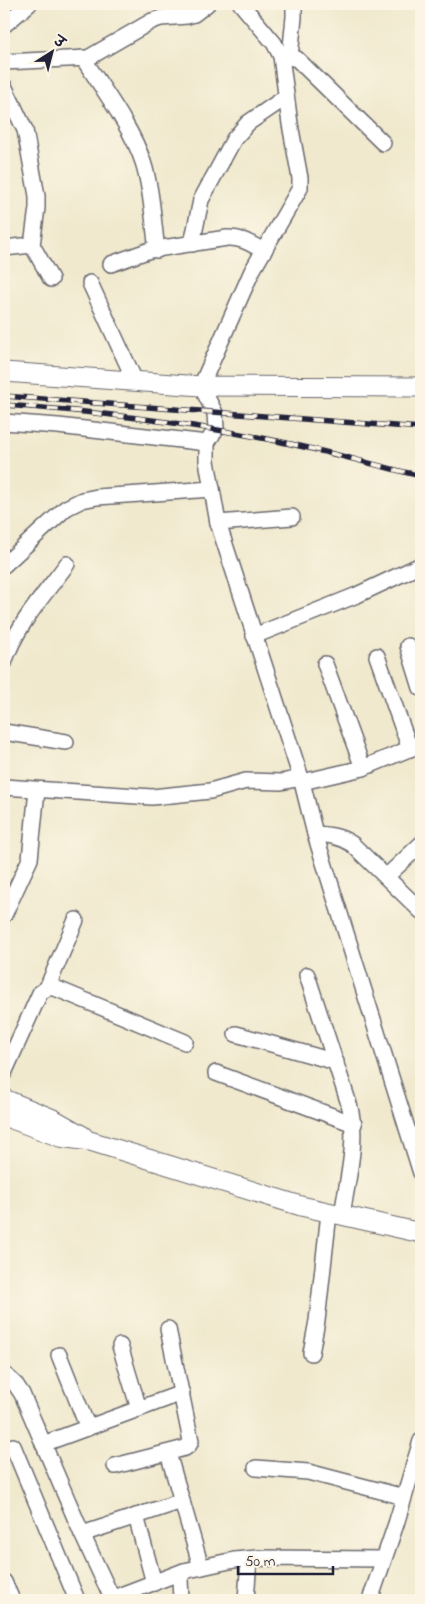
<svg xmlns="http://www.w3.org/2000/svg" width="425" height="1604" viewBox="0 0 425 1604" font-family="'Indie Flower','Playpen Sans Deva',sans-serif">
<rect width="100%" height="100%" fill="#fcf5e5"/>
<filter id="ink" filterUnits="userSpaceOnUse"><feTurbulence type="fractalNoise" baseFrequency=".02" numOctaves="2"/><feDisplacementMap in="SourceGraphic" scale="10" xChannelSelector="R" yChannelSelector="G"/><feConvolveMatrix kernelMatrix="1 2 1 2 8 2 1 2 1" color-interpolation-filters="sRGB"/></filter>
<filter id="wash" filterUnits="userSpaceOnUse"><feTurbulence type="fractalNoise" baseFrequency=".0096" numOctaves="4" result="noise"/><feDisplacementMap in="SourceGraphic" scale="20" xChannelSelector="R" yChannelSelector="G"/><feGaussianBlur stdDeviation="1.12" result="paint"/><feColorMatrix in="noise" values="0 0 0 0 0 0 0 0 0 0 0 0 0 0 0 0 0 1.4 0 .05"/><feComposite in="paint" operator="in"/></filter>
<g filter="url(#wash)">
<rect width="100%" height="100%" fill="#f0e9ce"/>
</g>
<g filter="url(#ink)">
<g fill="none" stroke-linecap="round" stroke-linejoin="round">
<defs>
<g id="minor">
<path d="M241 4 274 43 281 56 290 124 300 178V188L252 271 201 386 215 413 216 429 207 443V461L218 523 301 778 315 834 421 1173"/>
<path d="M4 25 29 4"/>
<path d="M281 56 290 57 297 59 383 143"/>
<path d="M290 57 294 17V4"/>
<path d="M83 58C102 88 132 128 143 162 152 189 153 222 157 250"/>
<path d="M4 62 88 58 152 21 161 18 187 16 194 14 207 4"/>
<path d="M4 86 25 130 37 196V208L32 245 51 279"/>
<path d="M192 244 201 200 234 139 248 123 286 97"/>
<path d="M4 248 32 245"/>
<path d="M111 264 150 250 227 238C241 237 251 244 264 251"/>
<path d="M90 283 135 381"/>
<path d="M4 422 58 426 207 443"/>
<path d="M218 523 292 517"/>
<path d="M4 565 66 508 82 500 97 497 212 489"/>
<path d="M254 636 357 595 421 565"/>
<path d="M408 646 421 688"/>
<path d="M377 656 410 749"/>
<path d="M4 663C15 627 45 594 67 564"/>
<path d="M325 664 363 768"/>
<path d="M4 732 66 742"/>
<path d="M302 782 363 768 421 744"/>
<path d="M4 787 152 797 210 791 246 781 281 782 301 778"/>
<path d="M315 834C329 835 340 836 352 844L421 911"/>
<path d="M386 877 421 844"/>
<path d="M4 915 30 859 37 790"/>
<path d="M307 975 349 1104C359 1137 347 1182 342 1215"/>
<path d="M47 988 76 920"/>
<path d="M236 1034 336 1062"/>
<path d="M4 1073 40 993 47 988H55L185 1042"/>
<path d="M216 1073 354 1124"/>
<path d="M120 1346 139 1409"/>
<path d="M311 1353 317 1321 329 1213"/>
<path d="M59 1355 88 1428"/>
<path d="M4 1374 16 1385 22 1394 82 1534 112 1598"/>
<path d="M43 1444 182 1393"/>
<path d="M13 1446 77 1600"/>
<path d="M168 1453 201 1567"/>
<path d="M115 1466 185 1448 189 1445 191 1441 168 1329"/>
<path d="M256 1468 308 1472 404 1497"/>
<path d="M136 1516 154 1583"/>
<path d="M82 1534 182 1501"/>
<path d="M4 1582 12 1600"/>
<path d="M108 1600 184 1571"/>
<path d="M181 1600 180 1579 184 1571 234 1560 258 1558 383 1559"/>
<path d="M246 1600 249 1559"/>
<path d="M370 1600 396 1524 421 1441"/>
</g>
<g id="major">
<path d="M4 372 201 386 421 387"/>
<path d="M4 1099 53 1119 83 1136"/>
<path d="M4 1116 60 1137 90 1141 301 1206 421 1233"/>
</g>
</defs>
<use href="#minor" stroke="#6a686e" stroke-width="18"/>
<use href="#major" stroke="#6a686e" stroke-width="21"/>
<use href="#minor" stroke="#fff" stroke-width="15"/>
<use href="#major" stroke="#fff" stroke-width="19"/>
<defs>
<g id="rail">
<path d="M4 396 421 428"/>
<path d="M4 405C91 411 181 422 267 439 319 449 370 464 421 476"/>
</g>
</defs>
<use href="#rail" stroke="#22223b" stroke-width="5.5"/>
<use href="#rail" stroke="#fcf5e5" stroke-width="4" stroke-dasharray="11" stroke-linecap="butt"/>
</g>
</g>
<rect width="425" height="1604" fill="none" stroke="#fcf5e5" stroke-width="20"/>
<g transform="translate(52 52) rotate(36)" stroke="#fcf5e5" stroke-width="4" paint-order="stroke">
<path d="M0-4L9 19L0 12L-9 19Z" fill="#22223b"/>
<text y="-8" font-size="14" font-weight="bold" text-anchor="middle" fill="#22223b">उ</text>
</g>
<path d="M238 1566v8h95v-8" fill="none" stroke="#22223b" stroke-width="2.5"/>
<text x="245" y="1566" font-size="15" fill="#22223b" stroke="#fcf5e5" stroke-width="4" paint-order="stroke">50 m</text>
</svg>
